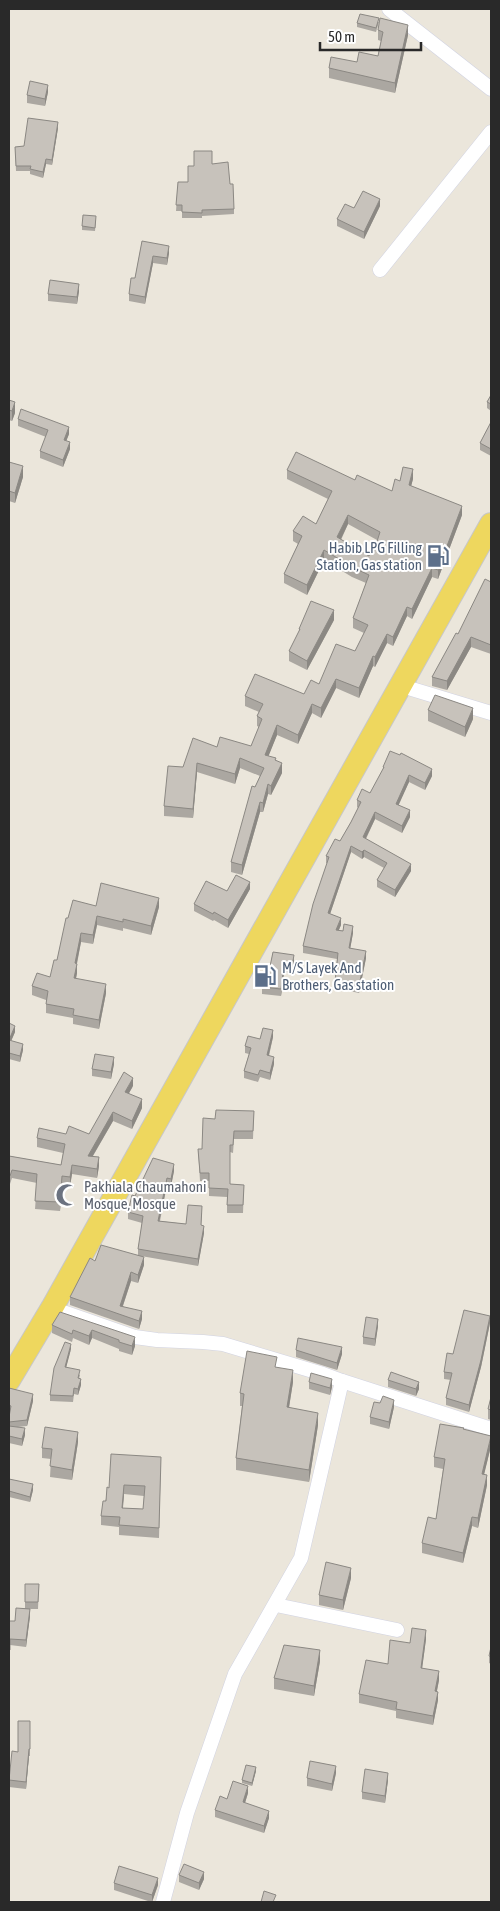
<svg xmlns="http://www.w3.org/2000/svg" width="500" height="1911" viewBox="0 0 500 1911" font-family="'Asap Condensed',sans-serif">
<rect width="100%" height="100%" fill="#ebe6db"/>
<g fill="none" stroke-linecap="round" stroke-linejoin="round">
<defs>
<g id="street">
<path d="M389 9 491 89"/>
<path d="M380 270 491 132"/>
<path d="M402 686 491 713"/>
<path d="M52 1308 135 1337 157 1340 203 1342 223 1344 323 1374 342 1381 491 1429"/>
<path d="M276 1605 397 1630"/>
<path d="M163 1902 187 1813 235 1674 301 1558 342 1381"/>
</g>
<path id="primary" d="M9 1380 52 1308 491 524"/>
</defs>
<use href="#street" stroke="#d1d3e2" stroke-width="15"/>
<use href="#primary" stroke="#c7c7c7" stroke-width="24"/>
<use href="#street" stroke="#fff" stroke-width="14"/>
<use href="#primary" stroke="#eed75e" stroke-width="22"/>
</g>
<g fill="#aba7a1" fill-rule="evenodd">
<path d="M379 22 376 32 357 27V23Z"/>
<path d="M378 30 408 35 395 93 329 78V68L357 62 378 56 381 41 378 40Z"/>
<path d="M48 92 45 106 27 103V95Z"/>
<path d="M58 128 52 165 46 164 43 178 30 174V171H16L15 147 24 146Z"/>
<path d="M212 164 230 184 234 209V214L202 216V218H182V211H176L178 182H188L194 166Z"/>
<path d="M380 206 364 239 337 226V219L354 208Z"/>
<path d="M96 220 95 231 82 230V226Z"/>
<path d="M142 241 169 253 167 265 153 263 145 304 129 301V294L135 278Z"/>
<path d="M79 291 77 304 48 301V294Z"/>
<path d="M491 395V411L487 408V402Z"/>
<path d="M9 400 15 413 12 421 9 420Z"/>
<path d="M18 419 69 434 66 441 70 449 63 467 40 458V451L46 437 18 426Z"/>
<path d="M491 422V456L480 450V443Z"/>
<path d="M9 462 23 477 15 503 9 501Z"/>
<path d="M287 470 355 480 392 491 400 481 413 479 411 486 462 515 438 579 432 577 412 619 407 616 393 646 387 643 375 667 373 666 359 698 336 688 321 718 312 713 298 744 277 735 268 756 276 760 282 773 271 795 268 794 263 812H260L242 875 231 872V862L255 787 260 776 240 768 235 784 197 772 193 818 164 816V806L183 767 217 747 251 746 259 727 257 726V716L259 712 245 706V696L304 694 319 684 355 651 364 633 353 628V618L366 583 352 577 324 560 307 595 284 583V574L298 544 293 541V531L316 524 328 499 287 479ZM348 524 377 540 373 554 369 556 341 540Z"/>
<path d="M491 582V654L471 647 447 690 432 686V677Z"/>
<path d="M334 620 307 670 289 661V651L299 632V629Z"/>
<path d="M428 710 473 719 465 737 428 721Z"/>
<path d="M383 767 432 776 425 790 409 782 398 805 410 817 402 833 375 819 366 839 411 871 395 897 377 887V880L384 868 364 857 362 859 351 852 330 914 341 925 339 930 353 933 350 949 366 958 359 993 335 988 337 959 303 953V946L327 863H326V856L340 841 351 822 358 808 357 807V800L370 793 383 770Z"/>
<path d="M250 889 228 928 214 920 213 921 194 911V904L227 891Z"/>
<path d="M96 906 159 907 151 935 123 928V931L97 925 93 944 81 942 77 964V973L76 979 106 993 99 1029 73 1024V1018L46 1013V1000L32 995V986L50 977 57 960 68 918Z"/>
<path d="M273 952 294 962 292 973 284 972 281 996 262 994V987L268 976Z"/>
<path d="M9 1023 15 1032 11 1041 23 1050 20 1062 9 1059Z"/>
<path d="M273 1037 269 1056 274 1064 270 1080 260 1077 258 1082 244 1078V1071L249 1054 245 1053V1046Z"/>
<path d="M114 1064 111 1079 92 1076V1069Z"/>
<path d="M133 1086 129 1093 142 1108 132 1129 113 1121 93 1156 99 1166 97 1178 72 1174 70 1186 62 1184 60 1211 35 1209 37 1183 12 1178 10 1184H9V1156L61 1165 63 1153 37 1147V1138L66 1134H89Z"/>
<path d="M254 1111 253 1139H234L233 1153 230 1152V1184L244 1185 243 1213H227V1197L209 1196V1181H200L198 1149H202L215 1119Z"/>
<path d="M174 1171 171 1186 167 1185 160 1221 186 1224 202 1213 201 1225 204 1233 198 1266 141 1256 144 1265 138 1283 131 1281 123 1306 142 1319 139 1329 70 1305V1297L95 1261 138 1255V1249L142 1223 128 1219V1212L135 1196Z"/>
<path d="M60 1312 135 1346 132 1355 119 1351V1349L92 1338 89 1345 73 1338 72 1342 52 1333V1325Z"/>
<path d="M490 1323 481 1367 469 1412 446 1405V1398L451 1380 444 1379V1372L453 1354Z"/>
<path d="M378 1326 375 1346 363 1344V1337Z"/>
<path d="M71 1349 66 1367 80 1375 79 1379 81 1385 78 1395 74 1394 73 1402 50 1401V1395Z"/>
<path d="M296 1350 342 1354 337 1370 296 1357Z"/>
<path d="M277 1368 293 1382 289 1408 318 1425 309 1482 236 1470V1458L242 1406H240V1393Z"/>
<path d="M388 1380 419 1389 416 1396 388 1387Z"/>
<path d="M309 1382 332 1387 330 1395 309 1389Z"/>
<path d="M9 1389 33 1401 27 1426 18 1427 25 1435 22 1446 9 1443V1417L10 1412 9 1411Z"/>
<path d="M491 1397V1420L488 1419V1409Z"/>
<path d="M380 1403 394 1407 389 1429 370 1424V1417Z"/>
<path d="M464 1430 491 1446 484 1474 487 1485 478 1528 472 1526 463 1563 422 1553V1543L436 1519 443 1469 434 1467V1457Z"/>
<path d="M78 1442 72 1480 50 1477 51 1459 42 1458V1448Z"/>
<path d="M161 1457 159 1538 119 1535V1527L101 1525V1516L109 1488ZM124 1494 144 1496 143 1509 123 1508Z"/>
<path d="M9 1479 33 1490 30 1502 9 1497Z"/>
<path d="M351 1578 343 1610 319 1605V1595Z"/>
<path d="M25 1584H39L38 1609H30V1616L26 1647 10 1645V1657H9V1621H15L25 1608Z"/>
<path d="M426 1639 422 1668 439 1680 437 1691 438 1700 433 1725 396 1718V1711L359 1703V1694L388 1664 410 1643Z"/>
<path d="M491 1647V1664L489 1663V1656Z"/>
<path d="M320 1661 314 1696 274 1689V1678Z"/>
<path d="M30 1721V1756H29L26 1789 9 1787V1780L18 1752Z"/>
<path d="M256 1771 252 1786 242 1783V1780Z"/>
<path d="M336 1773 332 1791 307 1786V1778Z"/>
<path d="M388 1780 385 1803 362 1799V1792Z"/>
<path d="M248 1793 245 1803 269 1818 264 1833 215 1817V1810L227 1799Z"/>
<path d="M179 1875 204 1879 199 1890 179 1882Z"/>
<path d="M114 1883 158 1885 152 1902H151L114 1890Z"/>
</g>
<g fill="#8b8883">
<path d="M408 25V35L395 93V83Z"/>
<path d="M48 85V92L45 106V99Z"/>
<path d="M58 122V128L52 165V160Z"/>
<path d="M46 159V164L43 178V172Z"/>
<path d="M380 199V206L364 239V232Z"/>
<path d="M169 246V253L167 265V258Z"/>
<path d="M153 256V263L145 304V297Z"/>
<path d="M79 284V291L77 304V297Z"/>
<path d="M15 402V413L12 421V411Z"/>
<path d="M69 427V434L64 447V440Z"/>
<path d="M70 442V449L63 467V460Z"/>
<path d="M23 466V477L15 503V493Z"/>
<path d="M413 469V479L409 494V485Z"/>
<path d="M462 506V515L438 579V570Z"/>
<path d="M348 515V524L337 547V537Z"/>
<path d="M324 550V560L307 595V585Z"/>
<path d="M432 568V577L412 619V609Z"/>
<path d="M407 607V616L393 646V637Z"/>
<path d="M334 610V620L307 670V661Z"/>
<path d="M387 634V643L375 667V657Z"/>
<path d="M471 637V647L447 690V681Z"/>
<path d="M373 656V666L359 698V688Z"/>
<path d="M336 679V688L321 718V708Z"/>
<path d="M312 704V713L298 744V735Z"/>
<path d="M473 708V719L465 737V727Z"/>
<path d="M277 725V735L265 765V755Z"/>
<path d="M240 758V768L235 784V774Z"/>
<path d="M197 763V772L193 818V809Z"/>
<path d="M282 763V773L271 795V786Z"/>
<path d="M432 769V776L425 790V783Z"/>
<path d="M409 775V782L396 811V804Z"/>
<path d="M268 784V794L263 812V803Z"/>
<path d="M260 802V812L242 875V865Z"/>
<path d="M410 810V817L402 833V826Z"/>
<path d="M375 812V819L363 844V837Z"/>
<path d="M351 846V852L328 920V913Z"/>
<path d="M364 850V857L362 859V852Z"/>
<path d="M411 864V871L395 897V890Z"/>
<path d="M250 882V889L228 928V920Z"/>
<path d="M159 898V907L151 935V926Z"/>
<path d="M97 916V925L93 944V935Z"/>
<path d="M341 918V925L336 936V930Z"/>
<path d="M353 926V933L349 955V948Z"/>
<path d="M81 933V942L75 972V963Z"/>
<path d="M366 951V958L359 993V986Z"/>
<path d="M294 955V962L292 973V966Z"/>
<path d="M77 964V973L74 987V978Z"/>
<path d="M284 965V972L281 996V989Z"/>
<path d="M106 984V993L99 1029V1020Z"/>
<path d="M15 1026V1032L9 1046V1040Z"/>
<path d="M273 1030V1037L267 1062V1055Z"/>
<path d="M23 1044V1050L20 1062V1056Z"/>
<path d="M114 1057V1064L111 1079V1072Z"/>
<path d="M274 1057V1064L270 1080V1073Z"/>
<path d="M133 1078V1086L125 1100V1092Z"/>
<path d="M142 1099V1108L132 1129V1121Z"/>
<path d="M113 1112V1121L88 1164V1156Z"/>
<path d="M99 1157V1166L97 1178V1169Z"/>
<path d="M174 1164V1171L171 1186V1179Z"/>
<path d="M72 1165V1174L70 1186V1177Z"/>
<path d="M62 1176V1184L60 1211V1202Z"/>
<path d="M167 1178V1185L158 1227V1221Z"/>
<path d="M204 1226V1233L198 1266V1259Z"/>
<path d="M144 1257V1265L138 1283V1275Z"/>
<path d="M131 1272V1281L120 1314V1306Z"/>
<path d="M142 1311V1319L139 1329V1321Z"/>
<path d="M490 1316V1323L481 1367 469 1412V1405Z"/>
<path d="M378 1319V1326L375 1346V1339Z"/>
<path d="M92 1330V1338L89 1345V1336Z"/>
<path d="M135 1337V1346L132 1355V1346Z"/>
<path d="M71 1344V1349L65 1372V1367Z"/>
<path d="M342 1347V1354L337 1370V1363Z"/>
<path d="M293 1370V1382L287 1419V1407Z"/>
<path d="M81 1379V1385L78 1395V1389Z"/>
<path d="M332 1379V1387L330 1395V1388Z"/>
<path d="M419 1382V1389L416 1396V1389Z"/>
<path d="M33 1394V1401L27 1426V1420Z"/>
<path d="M394 1400V1407L389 1429V1422Z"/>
<path d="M318 1413V1425L309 1482V1470Z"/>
<path d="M25 1428V1435L22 1446V1439Z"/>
<path d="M78 1432V1442L72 1480V1470Z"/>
<path d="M491 1436V1446L482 1483V1474Z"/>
<path d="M487 1475V1485L478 1528V1518Z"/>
<path d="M33 1484V1490L30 1502V1497Z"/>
<path d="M124 1485V1494L122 1517V1508Z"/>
<path d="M472 1517V1526L463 1563V1553Z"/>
<path d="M351 1568V1578L343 1610V1600Z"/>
<path d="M30 1609V1616L26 1647V1640Z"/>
<path d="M426 1630V1639L421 1677V1668Z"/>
<path d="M320 1650V1661L314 1696V1686Z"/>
<path d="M439 1671V1680L435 1700V1691Z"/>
<path d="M438 1692V1700L433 1725V1716Z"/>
<path d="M29 1749V1756L26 1789V1782Z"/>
<path d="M336 1766V1773L332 1791V1784Z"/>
<path d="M256 1767V1771L252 1786V1783Z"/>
<path d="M388 1773V1780L385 1803V1796Z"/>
<path d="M248 1786V1793L243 1809V1802Z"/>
<path d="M269 1811V1818L264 1833V1826Z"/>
<path d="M204 1872V1879L199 1890V1883Z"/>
<path d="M158 1878V1885L152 1902V1895Z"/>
</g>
<g fill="#c7c2bb" stroke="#8b8883" fill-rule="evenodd">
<path d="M360 14 379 18 376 28 357 23Z"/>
<path d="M380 18 408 25 395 83 329 68 331 57 357 62 359 52 378 56 383 32 378 30Z"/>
<path d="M30 81 48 85 45 99 27 95Z"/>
<path d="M28 118 58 122 52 160 46 159 43 172 30 169 31 166H16L15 147 24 146Z"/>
<path d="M194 151H212V164L228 162 230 184H233L234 209 202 210V213L182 212V205H176L178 182H188V166H194Z"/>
<path d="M363 191 380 199 364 232 337 219 345 204 354 208Z"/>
<path d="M83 215 96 216 95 228 82 226Z"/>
<path d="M142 241 169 246 167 258 153 256 145 297 129 294 131 278H135Z"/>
<path d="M50 280 79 284 77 297 48 294Z"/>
<path d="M491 395V404L487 402Z"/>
<path d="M9 400 15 402 12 411 9 410Z"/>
<path d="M21 409 69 427 64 440 70 442 63 460 40 451 48 430 18 419Z"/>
<path d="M491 422V449L480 443Z"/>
<path d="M296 452 355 480 357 475 392 491 395 479 400 481 403 467 413 469 409 485 462 506 438 570 432 568 412 609 407 607 393 637 387 634 375 657 373 656 359 688 336 679 321 708 312 704 298 735 277 725 265 755 276 758 275 760 282 763 271 786 268 784 263 803 260 802 242 865 231 862 252 786 255 787 264 768 240 758 235 774 197 763 193 809 164 806 168 766 183 767 193 738 217 747 220 737 251 746 262 719 257 716 263 704 245 696 255 674 304 694 311 680 319 684 336 644 355 651 368 625 353 618 369 575 352 567 324 550 307 585 284 574 302 536 293 531 303 516 316 524 332 491 287 470ZM348 515 380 532 373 554 370 553 369 556 337 537Z"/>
<path d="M9 462 23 466 15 493 9 491Z"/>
<path d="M485 579 491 582V645L471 637 447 681 432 677 456 633 458 634Z"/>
<path d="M311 601 334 610 307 661 289 651 300 629H299Z"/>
<path d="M435 695 473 708 465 727 428 710Z"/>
<path d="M390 751 400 755 401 753 432 769 425 783 409 775 396 804 410 810 402 826 375 812 363 837 411 864 395 890 377 880 387 863 364 850 362 852 351 846 328 913 341 918 336 930 343 931 344 924 353 926 349 948 366 951 359 986 335 982 338 953 303 946 313 904 329 857 326 856 335 839 340 841 351 822 361 802 357 800 362 789 370 793 384 767H383Z"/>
<path d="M236 875 250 882 228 920 214 912 213 914 194 904 206 881 227 891Z"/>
<path d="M101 883 159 898 151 926 123 919V922L97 916 93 935 81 933 75 963 77 964 74 978 106 984 99 1020 73 1015 74 1009 46 1004 48 991 32 986 37 973 50 977 54 960H57L66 918H68L73 900 96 906Z"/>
<path d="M273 952 294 955 292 966 284 965 281 989 262 987 263 976H268Z"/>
<path d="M9 1023 15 1026 9 1040 23 1044 20 1056 9 1053Z"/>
<path d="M263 1028 273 1030 267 1055 274 1057 270 1073 260 1070 258 1075 244 1071 251 1048 245 1046 248 1036 260 1039Z"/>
<path d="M95 1054 114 1057 111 1072 92 1069Z"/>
<path d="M124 1072 133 1078 125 1092 142 1099 132 1121 113 1112 88 1156 99 1157 97 1169 72 1165 70 1177 62 1176 60 1202 35 1201 37 1174 12 1170 10 1176 9 1175V1156L61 1165 65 1144 37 1138 39 1128 66 1134 69 1126 89 1134Z"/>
<path d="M216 1110 254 1111 253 1131H234L233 1145H230V1184L244 1185 243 1205H227L228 1189 209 1188V1173H200L198 1149H202L203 1118 215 1119Z"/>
<path d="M153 1158 174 1164 171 1179 167 1178 158 1221 186 1224 188 1205 202 1206 201 1225 204 1226 198 1259 138 1249 143 1216 128 1212 132 1195 135 1196Z"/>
<path d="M101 1245 144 1257 138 1275 131 1272 120 1306 142 1311 139 1321 70 1297 90 1258 95 1261Z"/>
<path d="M464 1310 490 1316 481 1360 469 1405 446 1398 452 1373 444 1372 447 1353 453 1354Z"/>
<path d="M60 1312 135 1337 132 1346 119 1342V1340L92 1330 89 1336 73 1330 72 1334 52 1325Z"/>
<path d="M366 1317 378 1319 375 1339 363 1337Z"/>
<path d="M298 1338 342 1347 337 1363 296 1350Z"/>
<path d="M65 1342 71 1344 65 1367 80 1370 78 1378 81 1379 78 1389 74 1388 73 1396 50 1395 54 1368Z"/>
<path d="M247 1351 277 1357 275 1367 293 1370 287 1407 318 1413 309 1470 236 1458 244 1394 240 1393Z"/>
<path d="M391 1372 419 1382 416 1389 388 1380Z"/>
<path d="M311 1373 332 1379 330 1388 309 1382Z"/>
<path d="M9 1388 33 1394 27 1420 9 1422V1417L11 1406 9 1405Z"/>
<path d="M383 1396 394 1400 389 1422 370 1417 374 1402 380 1403Z"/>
<path d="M491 1397V1410L488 1409Z"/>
<path d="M440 1424 464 1428 463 1429 491 1436 482 1474 487 1475 478 1518 472 1517 463 1553 422 1543 428 1517 436 1519 445 1459 434 1457Z"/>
<path d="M9 1426 25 1428 22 1439 9 1436Z"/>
<path d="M45 1427 78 1432 72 1470 50 1466 52 1449 42 1448Z"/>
<path d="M111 1454 161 1457 159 1528 119 1525 120 1517 101 1516 103 1501H106L107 1487 109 1488ZM124 1485 145 1486 143 1509 122 1508Z"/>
<path d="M9 1479 33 1484 30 1497 9 1491Z"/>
<path d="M326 1562 351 1568 343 1600 319 1595Z"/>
<path d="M25 1584H39L38 1602H25Z"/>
<path d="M16 1608 30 1609 26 1640 10 1639V1650H9V1621H15Z"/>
<path d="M412 1628 426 1630 421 1668 439 1671 435 1691 438 1692 433 1716 396 1709 397 1702 359 1694 366 1660 388 1664 390 1640 410 1643Z"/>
<path d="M284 1645 320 1650 314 1686 274 1678Z"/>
<path d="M491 1647V1657L489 1656Z"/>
<path d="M18 1721H30V1749H29L26 1782 9 1780 12 1751 18 1752Z"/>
<path d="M310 1761 336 1766 332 1784 307 1778Z"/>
<path d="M246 1765 256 1767 252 1783 242 1780Z"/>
<path d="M365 1769 388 1773 385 1796 362 1792Z"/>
<path d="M233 1781 248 1786 243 1802 269 1811 264 1826 215 1810 220 1796 227 1799Z"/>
<path d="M184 1864 204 1872 199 1883 179 1875Z"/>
<path d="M119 1866 158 1878 152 1895 114 1883Z"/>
<path d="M264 1891 276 1895 273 1902H261Z"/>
</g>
<defs>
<symbol id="fuel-bare" viewBox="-9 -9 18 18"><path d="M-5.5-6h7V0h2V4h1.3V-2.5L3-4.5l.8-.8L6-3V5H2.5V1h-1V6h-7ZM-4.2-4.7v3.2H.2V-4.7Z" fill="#5c6f8a" stroke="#fff" stroke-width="2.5" paint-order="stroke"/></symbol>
<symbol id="mosque-bare" viewBox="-9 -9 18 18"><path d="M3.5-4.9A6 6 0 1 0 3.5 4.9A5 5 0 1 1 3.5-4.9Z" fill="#6b7280" stroke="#fff" stroke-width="2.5" paint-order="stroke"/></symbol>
</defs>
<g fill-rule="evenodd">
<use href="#fuel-bare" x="422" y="540" width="32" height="32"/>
<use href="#fuel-bare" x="249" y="960" width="32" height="32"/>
<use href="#mosque-bare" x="51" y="1179" width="32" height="32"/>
</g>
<g text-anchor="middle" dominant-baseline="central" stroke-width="4" stroke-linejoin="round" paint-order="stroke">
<g font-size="15" fill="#4e5e75" stroke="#fff" text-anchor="end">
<text x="422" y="547">Habib LPG Filling<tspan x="422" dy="17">Station, Gas station</tspan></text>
<text x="282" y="967" text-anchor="start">M/S Layek And<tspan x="282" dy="17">Brothers, Gas station</tspan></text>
</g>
<g font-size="15" fill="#5b616d" stroke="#fff" text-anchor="start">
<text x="84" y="1186">Pakhiala Chaumahoni<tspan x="84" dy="17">Mosque, Mosque</tspan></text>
</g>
</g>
<rect width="500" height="1911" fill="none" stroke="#292929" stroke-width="20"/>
<path d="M320 42v8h101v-8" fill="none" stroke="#292929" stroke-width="2.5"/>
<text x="328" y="42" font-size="15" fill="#292929" stroke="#ffffff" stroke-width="4" paint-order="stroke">50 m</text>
</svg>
